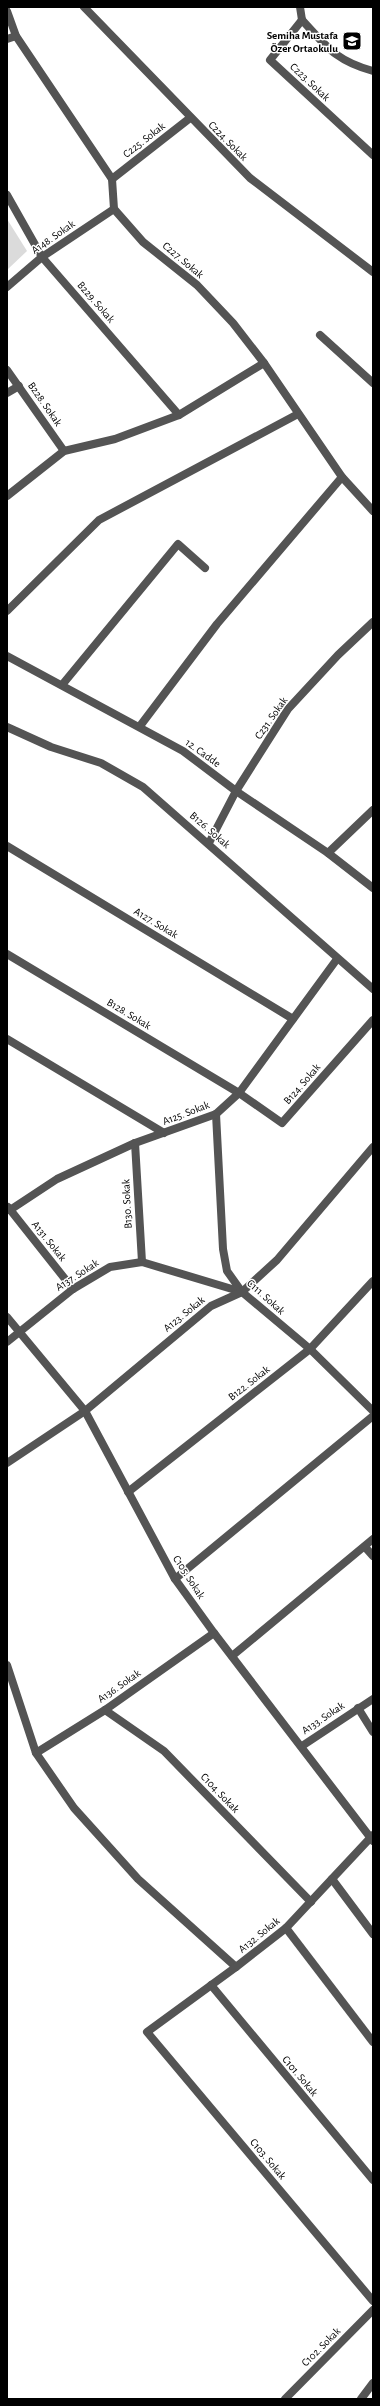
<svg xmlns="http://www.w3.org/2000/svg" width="380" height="2406" viewBox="0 0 380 2406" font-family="'Alegreya Sans',sans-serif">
<rect width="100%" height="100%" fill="#fff"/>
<path fill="#dbdbdb" d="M7 219 27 251 7 270Z"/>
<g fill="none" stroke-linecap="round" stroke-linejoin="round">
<g stroke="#545454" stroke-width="8">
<path d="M84 7 250 178 373 272"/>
<path d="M300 7 302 20"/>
<path d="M7 11 16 36 112 179 114 209 143 242 197 285 233 323 264 363 342 477 373 511"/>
<path d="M302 20 270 60 373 155"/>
<path d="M302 20C327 47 336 61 373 71"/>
<path d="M7 39 16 36"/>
<path d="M112 179 190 118"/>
<path d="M7 195 42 257 179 415"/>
<path d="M7 287 42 257 114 209"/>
<path d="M320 335 373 383"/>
<path d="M7 370 64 451"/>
<path d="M7 393 19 386"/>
<path d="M7 496 64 451 115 439 179 415 264 363"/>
<path d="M7 611 99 520 298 414"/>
<path d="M7 656 183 751 236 791 328 853 373 888"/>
<path d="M62 685 178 544 205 568"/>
<path d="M140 726 217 624 342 477"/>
<path d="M7 727 51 747 101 763 143 787 373 989"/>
<path d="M209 843 236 791 288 709 338 655 373 622"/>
<path d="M7 846 293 1019"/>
<path d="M328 853 373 810"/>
<path d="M7 954 239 1093 282 1123 373 1020"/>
<path d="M7 1039 164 1133"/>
<path d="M216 1114 223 1249 227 1271 242 1292 310 1349 373 1411"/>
<path d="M135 1143 142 1262"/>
<path d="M8 1207 73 1289"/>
<path d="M10 1210 57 1179 135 1143 216 1114 239 1093 337 959"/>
<path d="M7 1317 85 1411 175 1579 214 1633 373 1841"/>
<path d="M7 1342 73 1289 110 1267 142 1262 242 1292"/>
<path d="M7 1463 85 1411 211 1306 242 1292 277 1260 373 1147"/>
<path d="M128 1492 310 1349 373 1281"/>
<path d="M365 1547 373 1556"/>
<path d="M175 1579 373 1416"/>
<path d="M232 1656 373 1539"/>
<path d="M7 1665 36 1753 74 1808 138 1879 236 1967"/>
<path d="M358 1708 373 1732"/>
<path d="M105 1710 164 1751 311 1902"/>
<path d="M302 1746 373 1699"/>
<path d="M36 1753 105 1710 214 1633"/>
<path d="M373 1835 286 1928 236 1967 147 2032 373 2301"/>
<path d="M332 1879 373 1934"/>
<path d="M286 1928 373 2042"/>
<path d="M211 1985 373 2180"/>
<path d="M285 2399 373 2310"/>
<path d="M361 2399 373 2383"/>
</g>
</g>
<defs>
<symbol id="school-square" viewBox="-11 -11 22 22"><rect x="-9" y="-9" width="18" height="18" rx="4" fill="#000" stroke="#fff"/><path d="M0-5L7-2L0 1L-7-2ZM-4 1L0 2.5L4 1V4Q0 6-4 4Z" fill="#fff"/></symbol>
</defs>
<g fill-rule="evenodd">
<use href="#school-square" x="341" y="30" width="22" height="22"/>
</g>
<g text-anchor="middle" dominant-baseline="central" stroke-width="3" stroke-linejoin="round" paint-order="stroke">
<g font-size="11" font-weight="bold" fill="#000" stroke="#fff" text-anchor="end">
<text x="338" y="35">Semiha Mustafa<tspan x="338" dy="13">Özer Ortaokulu</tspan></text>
</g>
<g font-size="11" fill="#000" stroke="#fff">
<text transform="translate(310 82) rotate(43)">C223. Sokak</text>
<text transform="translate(144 140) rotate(-38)">C225. Sokak</text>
<text transform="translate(228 141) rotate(45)">C224. Sokak</text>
<text transform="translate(53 237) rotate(-35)">A148. Sokak</text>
<text transform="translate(183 260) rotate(40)">C227. Sokak</text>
<text transform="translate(96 302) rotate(49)">B229. Sokak</text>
<text transform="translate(45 404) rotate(55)">B228. Sokak</text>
<text transform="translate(271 718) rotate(-55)">C231. Sokak</text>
<text transform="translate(203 753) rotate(36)">12. Cadde</text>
<text transform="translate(210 830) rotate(41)">B126. Sokak</text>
<text transform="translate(156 923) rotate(31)">A127. Sokak</text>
<text transform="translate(129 1014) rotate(31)">B128. Sokak</text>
<text transform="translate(302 1084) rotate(-49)">B124. Sokak</text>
<text transform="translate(186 1113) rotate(-21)">A125. Sokak</text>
<text transform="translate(127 1204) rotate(-93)">B130. Sokak</text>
<text transform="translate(49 1241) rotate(51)">A131. Sokak</text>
<text transform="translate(77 1275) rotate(-33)">A137. Sokak</text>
<text transform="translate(266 1297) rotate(42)">C111. Sokak</text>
<text transform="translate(184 1314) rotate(-39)">A123. Sokak</text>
<text transform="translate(249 1383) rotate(-38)">B122. Sokak</text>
<text transform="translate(189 1577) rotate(57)">C105. Sokak</text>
<text transform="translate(119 1686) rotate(-35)">A136. Sokak</text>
<text transform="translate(323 1718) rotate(-34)">A133. Sokak</text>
<text transform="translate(220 1793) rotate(46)">C104. Sokak</text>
<text transform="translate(259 1935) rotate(-39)">A132. Sokak</text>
<text transform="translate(300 2076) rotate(50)">C101. Sokak</text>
<text transform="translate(268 2159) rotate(50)">C103. Sokak</text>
<text transform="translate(321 2347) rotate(-45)">C102. Sokak</text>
</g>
</g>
<rect width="380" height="2406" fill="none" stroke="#000000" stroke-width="16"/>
</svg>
